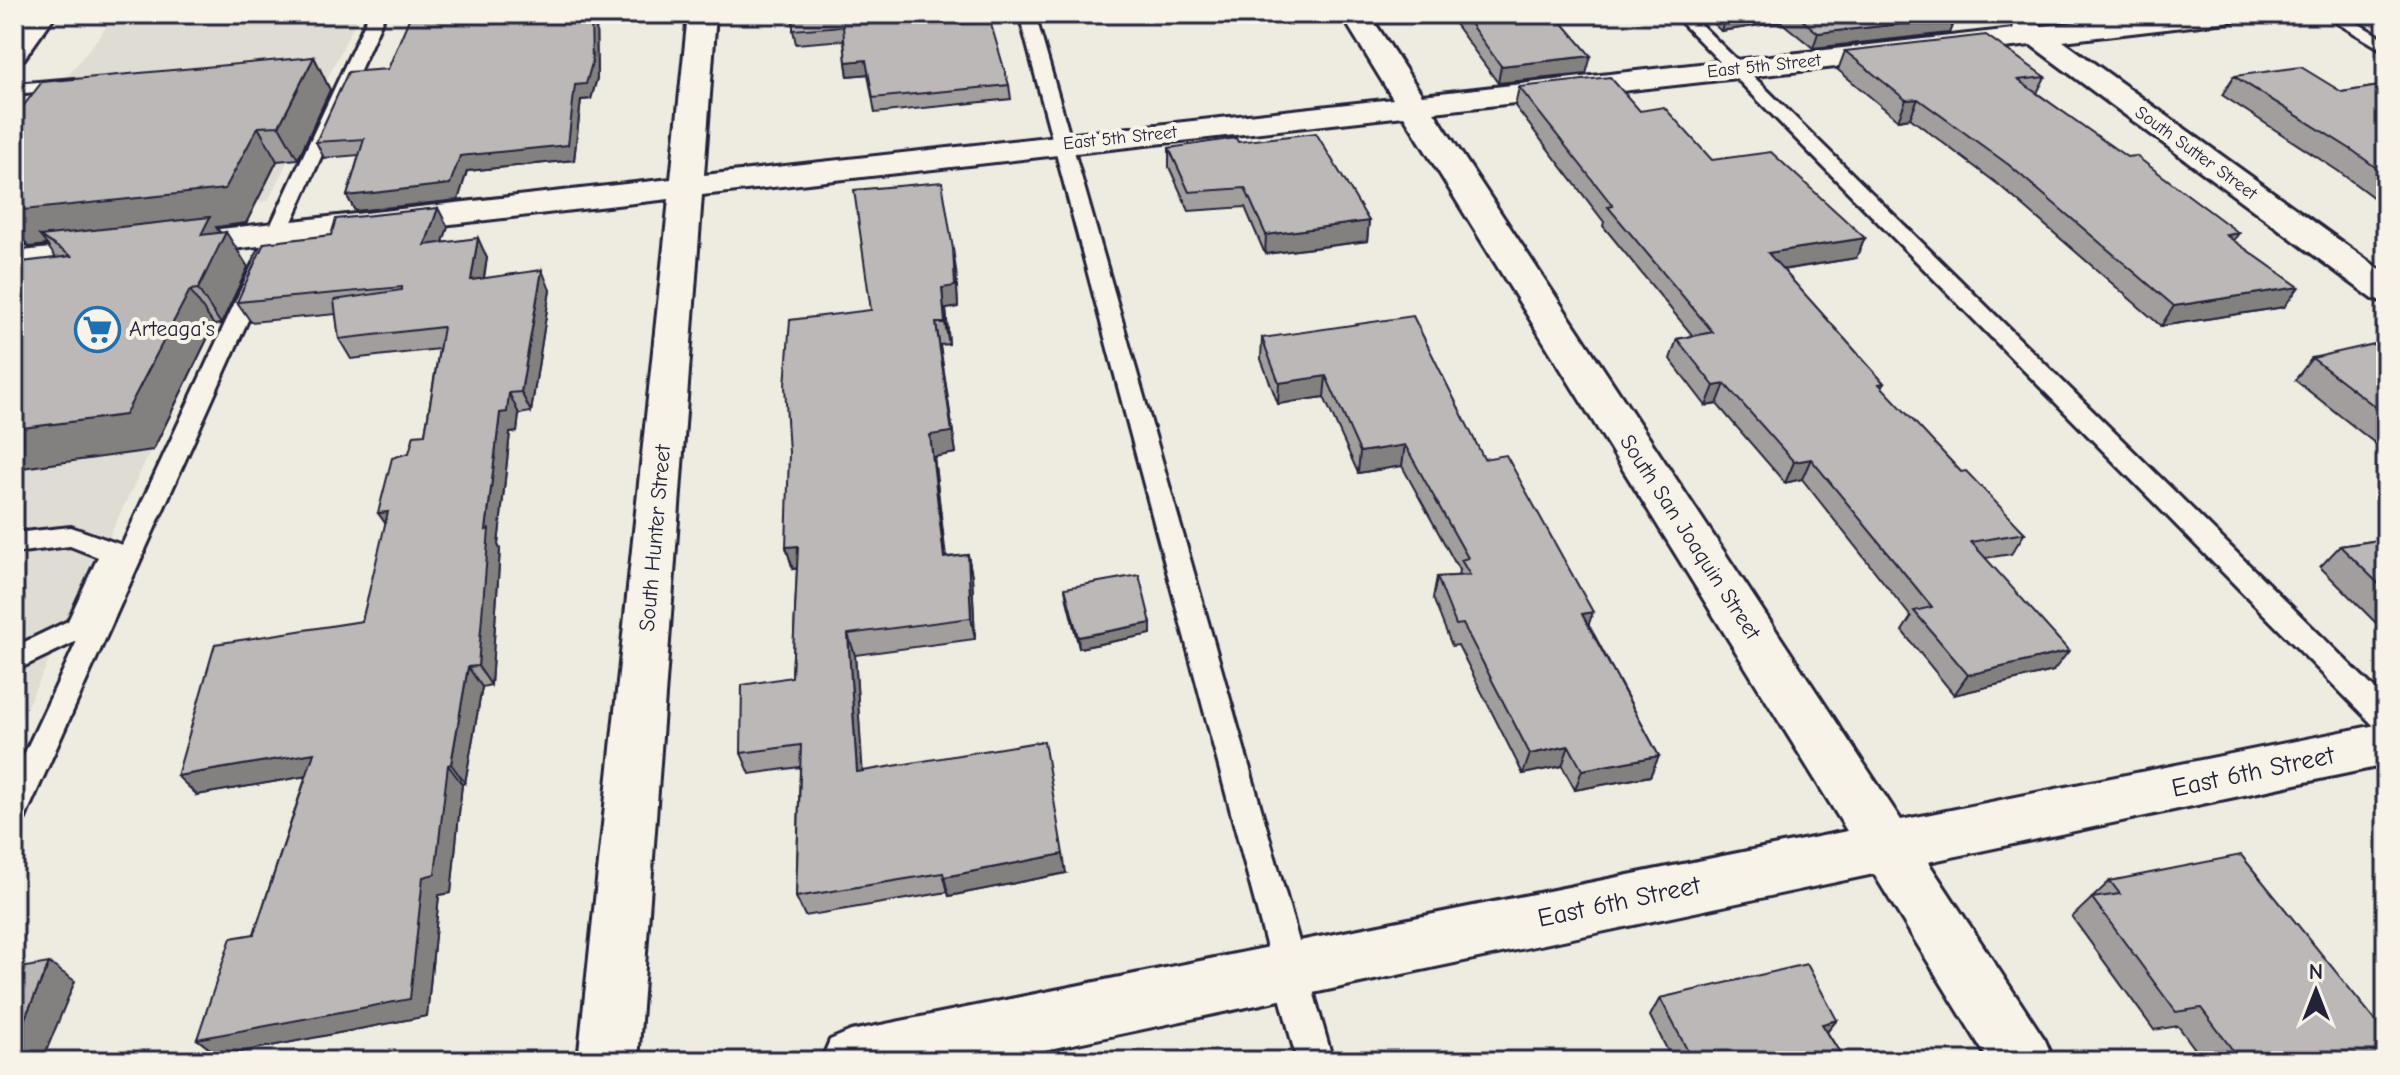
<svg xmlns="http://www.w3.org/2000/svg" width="2400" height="1075" viewBox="0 0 2400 1075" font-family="'Comic Neue',sans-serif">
<rect width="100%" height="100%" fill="#eeebe1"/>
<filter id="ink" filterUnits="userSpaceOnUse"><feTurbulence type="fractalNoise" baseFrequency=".0125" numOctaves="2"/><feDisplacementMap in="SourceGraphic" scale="16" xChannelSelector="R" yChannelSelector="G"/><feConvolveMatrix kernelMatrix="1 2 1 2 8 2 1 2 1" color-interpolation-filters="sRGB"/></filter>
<g filter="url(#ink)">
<g fill="#dfdcd4">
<path d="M117 14H359L268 201 14 228V172L66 78Z"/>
<path d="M242 262 14 733V288Z"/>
</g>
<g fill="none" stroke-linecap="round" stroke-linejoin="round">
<defs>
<g id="service">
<path d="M369 14H385L29 809 25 819 14 823V776L77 641 14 671V647L68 621 98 557 70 546 14 553V533L71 527 122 545Z"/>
<path d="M1019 14H1035L1333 1061H1297Z"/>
<path d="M1673 14H1690L2386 700V731L2376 728Z"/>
<path d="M2322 14H2342L2386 40V52Z"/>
<path d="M74 79 83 84 80 88 14 94V84Z"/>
</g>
<path id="minor" d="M688 14H716L704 175 1393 99 1341 14H1369L1422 95 2013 29 2015 21 2025 19 2042 26 2151 14H2240L2236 20 2226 22 2063 41 2386 274V302L2373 299 2031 45 1434 112 1901 820 2386 723V765L1928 862 2045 1040 2054 1061H1989L1874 874 993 1061H821L830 1040 851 1031 1847 831 1404 116 702 195 638 1061H578L669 199 14 274V252L671 179Z"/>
<path id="secondary" d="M28 14H56L24 59 14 62V33Z"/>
</defs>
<use href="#service" stroke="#22223b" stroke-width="6"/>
<use href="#minor" stroke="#22223b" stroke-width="6"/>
<use href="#secondary" stroke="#22223b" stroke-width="6"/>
<use href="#service" fill="#f7f3e8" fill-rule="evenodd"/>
<use href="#minor" fill="#f7f3e8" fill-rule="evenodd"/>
<use href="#secondary" fill="#f7f3e8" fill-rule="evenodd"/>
</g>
<g fill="#a19e9d" stroke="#22223b" stroke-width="2">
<path d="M793 14 958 24 1009 85 1011 99 875 113 868 74 848 76 846 62 844 40 796 44 793 30Z"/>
<path d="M1438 14H1555L1586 74 1498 83 1452 20H1443Z"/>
<path d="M1703 14H1950L1955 18 1949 33 1813 48 1781 22 1721 31Z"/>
<path d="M596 16 597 78 591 99 581 100 574 160 467 171 458 200 355 211 347 196 359 155 324 158 316 142 388 69Z"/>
<path d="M1845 51 2045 77 2037 93 2234 241 2284 307 2161 326 1999 185 1910 118 1898 120 1838 70Z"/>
<path d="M314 57 330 90 298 159 277 161 246 223 216 227 248 267 221 324 214 325 153 450 56 258 47 245 29 247 14 237V118Z"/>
<path d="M2234 76 2342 92 2386 85V207L2338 171 2222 95Z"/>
<path d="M1519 87 1640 111 1856 258 1783 270 1884 383 1882 388 1961 472 2025 533 2011 554 1985 558 2053 671 1954 695 1902 631 1911 617 1802 479 1785 483 1717 404 1706 406 1670 359 1677 339 1693 336 1603 226 1604 222 1515 106Z"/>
<path d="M1238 142 1369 221 1367 241 1265 254 1245 207 1189 211 1169 167V148Z"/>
<path d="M448 227 443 242 487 258 484 278 550 290 531 412 519 414 517 432 510 433 498 545 500 549 491 685 482 687 465 783 462 784 451 893 439 895 427 1016 219 1056 197 1039 254 934 306 776 197 795 362 621 409 453 425 434 439 349 351 359 339 339 336 314 251 322 237 302Z"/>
<path d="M956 270 958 307 946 309 949 344 940 345 956 453 934 457 946 557 968 555 972 576 975 639 855 655 862 771 1066 873 949 896 948 892 805 916 796 897 800 767 750 774 741 753 792 677 797 568 793 569 786 547 871 310Z"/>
<path d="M1262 338 1484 459 1589 625 1659 756 1650 776 1575 790 1562 766 1523 774 1458 645 1452 646 1433 598 1437 577 1458 576 1459 570 1402 466 1358 473 1324 397 1278 404 1261 359Z"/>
<path d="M2386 349V452L2295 380 2312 358Z"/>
<path d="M2386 539V632H2385L2320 567 2340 546Z"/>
<path d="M1065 588 1151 623V634L1079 648 1067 600Z"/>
<path d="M2110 881 2386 1061H2204L2178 1026 2154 1030 2072 917Z"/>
<path d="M1660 998 1827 1032 1845 1061H1673L1650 1016Z"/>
</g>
<g fill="#838180" stroke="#22223b" stroke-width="2">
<path d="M591 14H596L597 78 591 99 581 100 574 160 467 171 458 200 355 211 347 196 460 156 575 85Z"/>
<path d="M1444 14H1453L1452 20H1443Z"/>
<path d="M1738 14H1784L1781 22 1721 31 1725 16Z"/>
<path d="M1955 18 1949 33 1813 48 1818 33Z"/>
<path d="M1591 56 1586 74 1498 83 1501 66Z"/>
<path d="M314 57 330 90 298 159 279 126Z"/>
<path d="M866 60 869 74 848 76 846 62Z"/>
<path d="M1918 99 1910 118 1898 120 1906 100Z"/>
<path d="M258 127 277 161 246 223 216 227 223 238 226 232 248 267 221 324 198 289 40 236 47 245 29 247 14 228V211Z"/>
<path d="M438 208 448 227 435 265 425 245Z"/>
<path d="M1369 221 1367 241 1265 254 1266 235Z"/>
<path d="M2239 233 2225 253 2226 235Z"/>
<path d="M478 238 487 258 480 300 471 280Z"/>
<path d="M1865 238 1856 258 1761 273 1768 253Z"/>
<path d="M953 249 956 270 958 307 946 309 949 344 945 323 942 288Z"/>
<path d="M542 270 550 290 531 412 521 392Z"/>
<path d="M2299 287 2284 307 2161 326 2174 306Z"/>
<path d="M190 290 214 325 153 450 14 469V429Z"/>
<path d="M936 323 956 453 934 457 948 579 944 558 930 435Z"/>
<path d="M1326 376 1324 397 1278 404 1279 383Z"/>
<path d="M1725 384 1717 404 1706 406 1714 386Z"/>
<path d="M509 393 519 414 517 432 510 433 498 545 500 549 491 685 478 666 486 530 500 413Z"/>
<path d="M1405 445 1402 466 1358 473 1360 452Z"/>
<path d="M1811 459 1802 479 1785 483 1794 462Z"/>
<path d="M388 512 392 533 378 513Z"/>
<path d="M798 546 805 567 793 569 786 547Z"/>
<path d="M968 555 972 576 975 639 971 618Z"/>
<path d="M1593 612 1586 632 1582 614Z"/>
<path d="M1151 623V634L1079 648 1078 637Z"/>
<path d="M848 634 855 655 864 792 857 772Z"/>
<path d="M2069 651 2053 671 1954 695 1968 675Z"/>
<path d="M468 667 482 687 465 783 451 764Z"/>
<path d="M1569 746 1562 766 1523 774 1530 754Z"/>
<path d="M314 753 330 772 197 795 177 776Z"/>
<path d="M1659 756 1650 776 1575 790 1582 770Z"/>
<path d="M448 765 462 784 451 893 439 895 427 1016 219 1056 197 1039 423 877Z"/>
<path d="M1063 854 1066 873 949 896 944 877Z"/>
<path d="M49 963 75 981 42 1061H14V1043Z"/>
<path d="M1837 1020 1823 1037 1822 1024Z"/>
</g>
<g fill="#bbb8b7" stroke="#22223b" stroke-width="2">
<path d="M411 14H591L592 63 586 84 575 85 568 145 460 156 450 184 347 196 364 139 316 142 348 72 388 69Z"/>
<path d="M793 14H956L958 24 990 21 1009 85 873 98 866 60 846 62 843 26 793 30Z"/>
<path d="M1463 14H1555L1591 56 1501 66Z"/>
<path d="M1795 14H1950L1955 18 1818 33Z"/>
<path d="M1986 35 2045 77 2018 80 2127 157 2136 156 2239 233 2226 235 2299 287 2174 306 2009 165 1918 99 1906 100 1845 51Z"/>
<path d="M314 57 279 126 258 127 225 189 14 211V118L42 82Z"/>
<path d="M2301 67 2342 92 2386 85V175L2352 150 2234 76Z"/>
<path d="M1610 77 1640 111 1664 107 1712 160 1771 152 1865 238 1768 253 1884 383 1879 384 1961 472 1966 471 2025 533 1971 542 2069 651 1968 675 1914 611 1932 607 1811 459 1794 462 1725 384 1714 386 1677 339 1713 332 1608 207 1613 206 1519 87Z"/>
<path d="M1316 133 1369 221 1266 235 1245 188 1189 192 1169 148 1236 138 1238 142Z"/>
<path d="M942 182 953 249 955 286 942 288 945 323H936L952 432 930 435 944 558 968 555 971 618 848 634 857 772 1044 741 1063 854 944 877 943 873 796 897 801 745 741 753 742 685 792 677 798 546 786 547 789 453 785 386 790 320 871 310 854 190Z"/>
<path d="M438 208 425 245 478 238 471 280 542 270 521 392 509 393 507 412 500 413 486 530 489 529 478 666 468 667 451 764 448 765 435 874 423 877 410 999 197 1039 231 938 254 934 314 753 177 776 215 644 362 621 388 512 378 513 392 458 409 453 414 435 425 434 443 327 339 339 334 300 402 290V287L237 302 264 243 331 235 336 219Z"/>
<path d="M210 217 201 235 226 232 198 289 190 290 125 415 14 429V263L71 256 40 236Z"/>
<path d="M1413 316 1484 459 1506 455 1593 612 1582 614 1659 756 1582 770 1569 746 1530 754 1463 624 1456 625 1437 577 1470 575 1461 560 1468 558 1405 445 1360 452 1326 376 1279 383 1262 338Z"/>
<path d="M2378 343 2386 349V415L2312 358Z"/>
<path d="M2386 539V591L2340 546Z"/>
<path d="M1139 575 1151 623 1078 637 1065 588Z"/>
<path d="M2241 855 2384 1031 2386 1030V1061H2241L2201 1008 2176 1012 2092 898 2120 894 2110 881Z"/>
<path d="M49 963 14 1043V969Z"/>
<path d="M1807 964 1837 1020 1822 1024 1845 1061H1693L1660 998Z"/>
</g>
</g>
<defs>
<symbol id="supermarket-ring" viewBox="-11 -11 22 22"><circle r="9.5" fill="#f7f3e8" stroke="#1f6fb2" stroke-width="1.5"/><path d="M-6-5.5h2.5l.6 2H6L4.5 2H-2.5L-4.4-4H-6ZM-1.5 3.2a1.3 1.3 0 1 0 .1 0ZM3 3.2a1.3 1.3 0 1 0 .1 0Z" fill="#1f6fb2"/></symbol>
</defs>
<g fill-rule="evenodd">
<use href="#supermarket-ring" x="72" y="304" width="51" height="51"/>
</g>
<g text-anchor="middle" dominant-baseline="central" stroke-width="8" stroke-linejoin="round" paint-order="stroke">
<g font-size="18" fill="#22223b" stroke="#f7f3e8">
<text transform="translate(1764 66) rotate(-6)">East 5th Street</text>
<text transform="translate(1120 138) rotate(-6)">East 5th Street</text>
<text transform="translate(2196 153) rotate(36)">South Sutter Street</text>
</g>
<g font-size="22" fill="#22223b" stroke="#f7f3e8" text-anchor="start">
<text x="129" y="329">Arteaga's</text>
</g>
<g font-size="22" fill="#22223b" stroke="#f7f3e8">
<text transform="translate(1690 537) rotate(57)">South San Joaquin Street</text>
<text transform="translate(655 538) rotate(-85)">South Hunter Street</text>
</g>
<g font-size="26" fill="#22223b" stroke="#f7f3e8">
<text transform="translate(2253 772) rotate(-12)">East 6th Street</text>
<text transform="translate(1619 902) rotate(-12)">East 6th Street</text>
</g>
</g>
<rect width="2400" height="1075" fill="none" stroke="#f7f3e8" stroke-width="48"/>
<rect x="24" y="24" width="2352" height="1027" fill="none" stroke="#22223b" stroke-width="3" filter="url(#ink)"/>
<g transform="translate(2316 991)" stroke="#f7f3e8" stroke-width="6" paint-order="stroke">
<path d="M0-6L14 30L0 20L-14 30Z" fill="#22223b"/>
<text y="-12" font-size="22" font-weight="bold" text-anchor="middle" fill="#22223b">N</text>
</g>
</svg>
